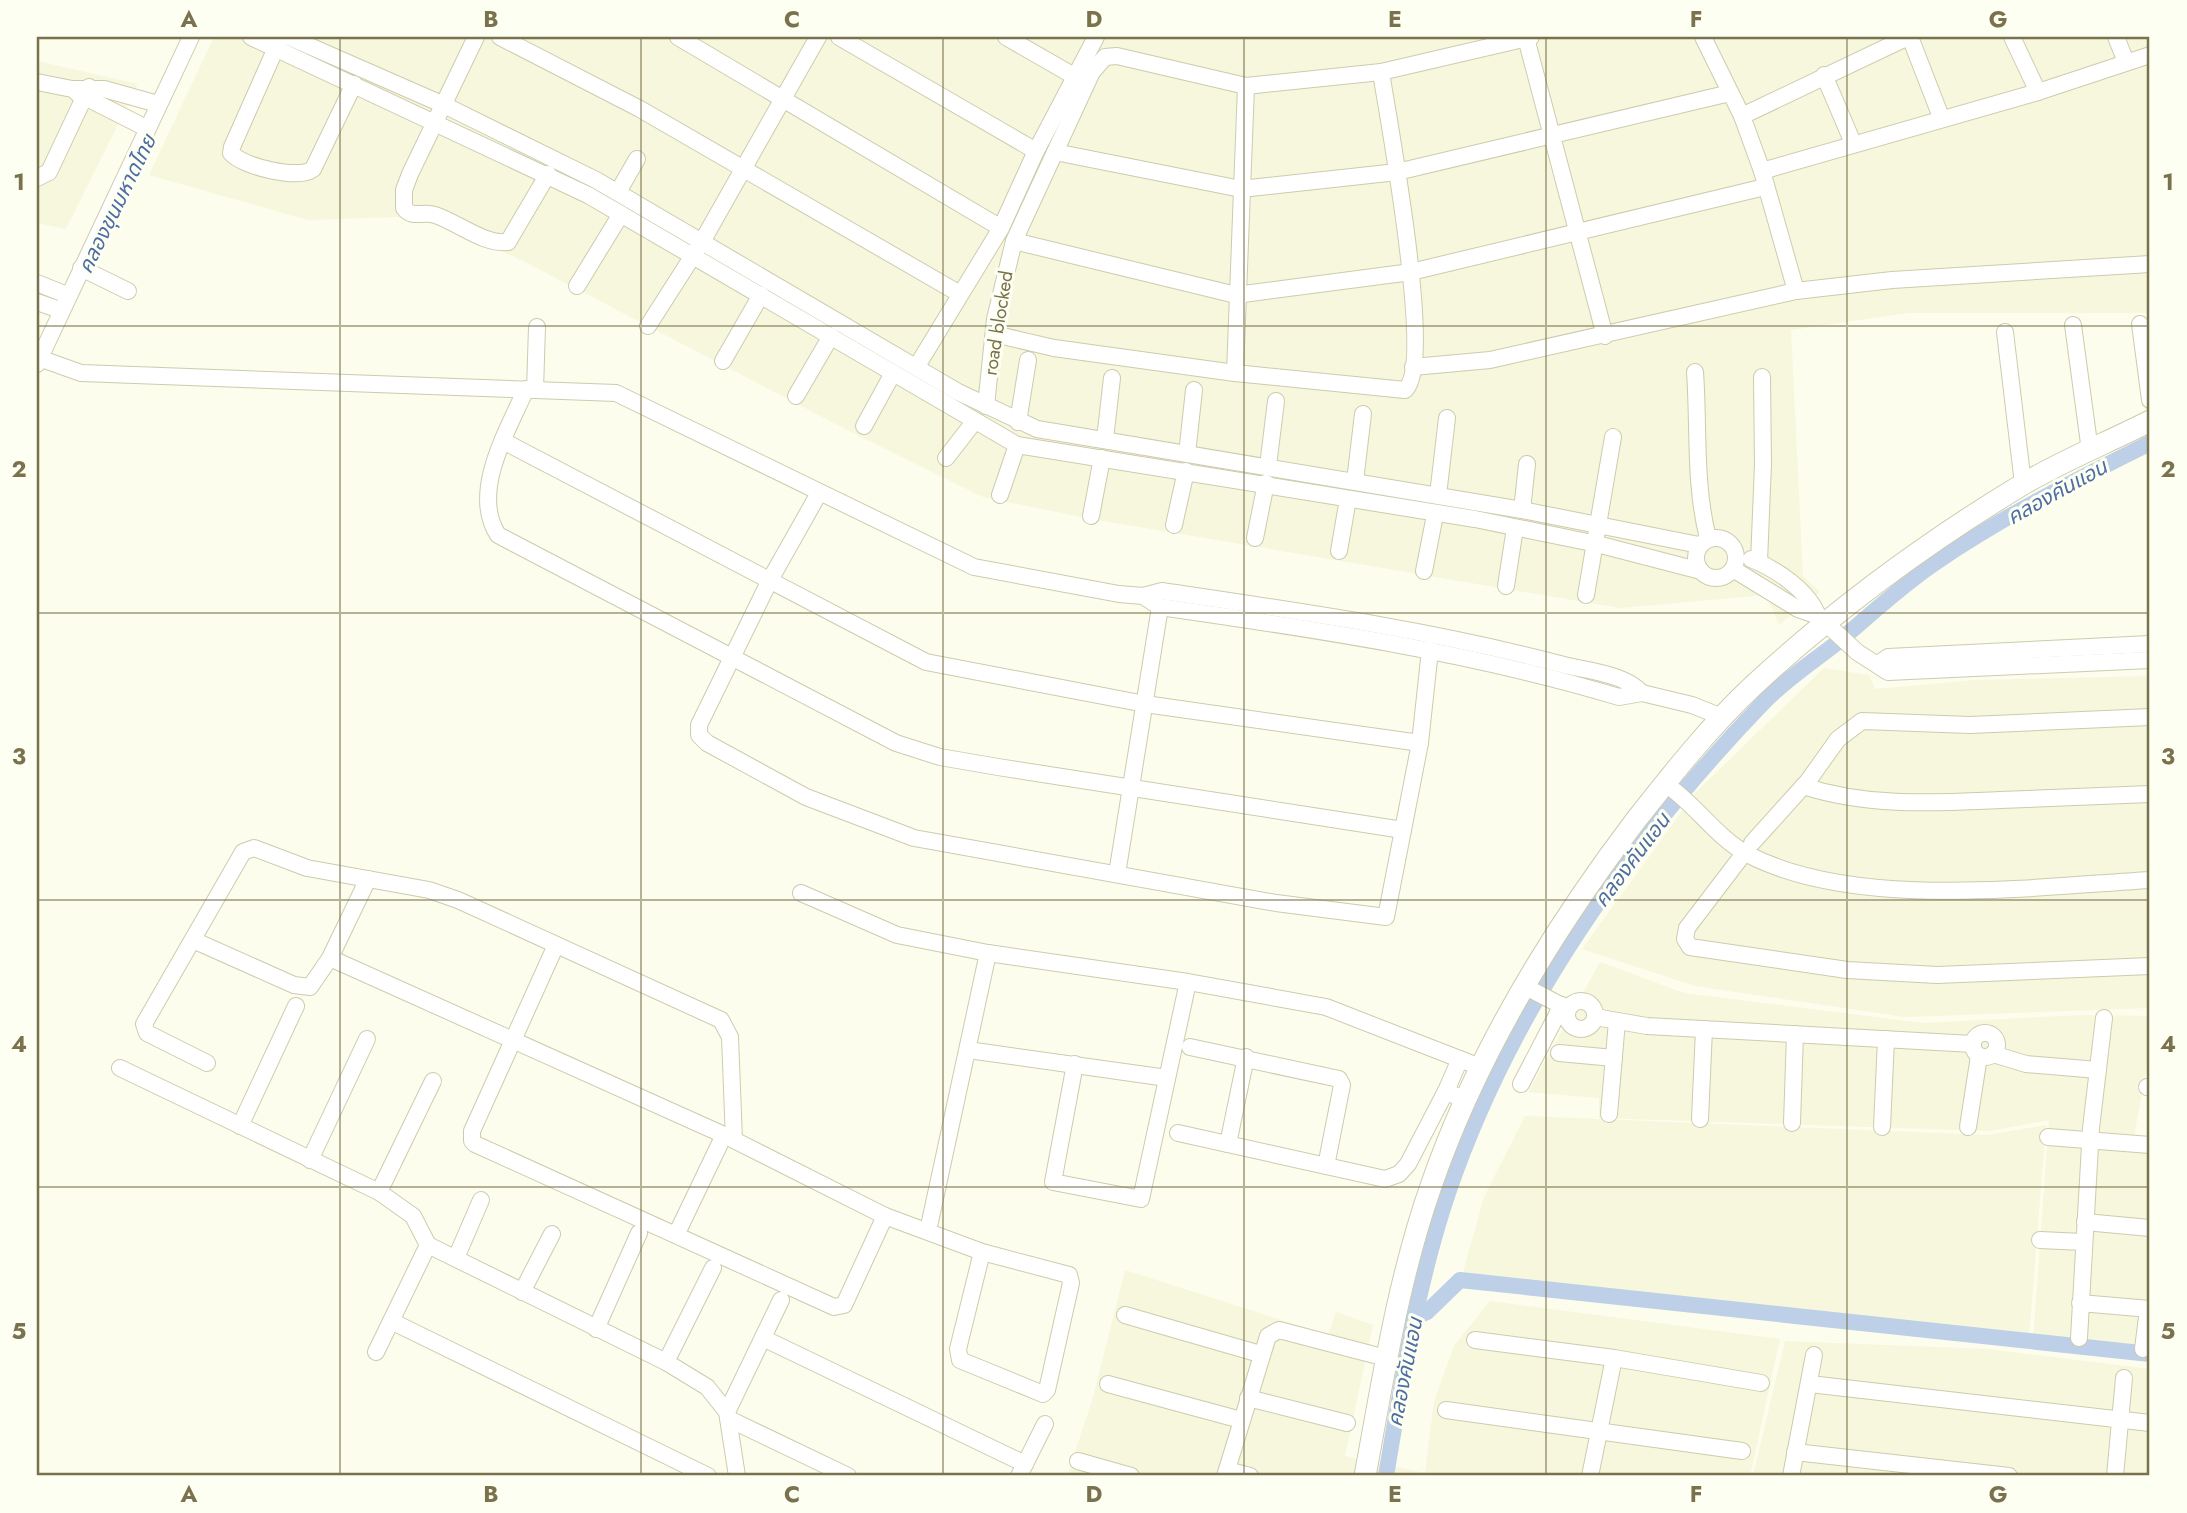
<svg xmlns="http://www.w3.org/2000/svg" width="2187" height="1513" viewBox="0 0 2187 1513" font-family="Jost,'Noto Sans Thai',sans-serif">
<rect width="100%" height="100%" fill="#fcfdec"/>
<g fill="#f6f7dd">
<path d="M214 37H2150V313H1907L1791 330 1803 576 1820 592 1779 625 1766 595 1620 608 1086 518 983 497 851 432 527 263 427 216 308 220 149 175Z"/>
<path d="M37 61 138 84 66 229 37 223Z"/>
<path d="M1824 668 1869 675 1875 689 1975 680 2150 676V1008L1905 1017 1695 986 1582 949 1696 792Z"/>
<path d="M1600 962 1684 993 1924 1023 2083 1015 2150 1016V1050L2134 1136 2150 1137V1351L2033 1341 2049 1120 1989 1131 1599 1118V1098L1528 1092Z"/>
<path d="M1525 1116 1988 1135 2046 1125 2029 1337 1794 1320 1462 1276 1484 1197Z"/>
<path d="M1125 1270 1328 1335 1336 1312 1373 1325 1345 1456 1425 1473 1434 1401 1454 1346 1490 1301 1780 1339 1750 1476H1067L1092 1401Z"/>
<path d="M1785 1341 1986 1349 2150 1369V1476H1753Z"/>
</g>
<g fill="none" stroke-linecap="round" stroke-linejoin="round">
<g stroke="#becfe8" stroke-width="16">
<path d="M1409 1320 1427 1312 1460 1280 2150 1354"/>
<path d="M1386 1476C1402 1381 1417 1285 1448 1193 1511 1008 1630 841 1764 702 1786 679 1814 661 1838 642 1869 616 1899 588 1932 565 2001 517 2076 480 2150 443"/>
</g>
<defs>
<g id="minor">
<path d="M251 37 588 195 1017 445 1475 519 1597 544 1701 571"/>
<path d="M289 37 444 105 596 180 958 392 1037 429 1522 510 1699 545"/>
<path d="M476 37 410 174 404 190V208C412 219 423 211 435 215 457 222 484 245 508 242L548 174"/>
<path d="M500 37 640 109 960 294"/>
<path d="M678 37 1001 228"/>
<path d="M839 37 1036 151"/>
<path d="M1006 37 1074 76"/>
<path d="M1703 37 1742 116 1762 171 1796 291"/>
<path d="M1910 37 1941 117"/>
<path d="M2012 37 2038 92"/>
<path d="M2116 37 2126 62"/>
<path d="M1526 38 1605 336"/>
<path d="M279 41 232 147 231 153C243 167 299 180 313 169L354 84"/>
<path d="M1824 75 1853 143"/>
<path d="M37 82 72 89H104L158 104"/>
<path d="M77 93 146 128"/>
<path d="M1742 116 1908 37"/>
<path d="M1055 152 1241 189 1397 172 1730 93"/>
<path d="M1762 171 2038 92 2150 55"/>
<path d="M37 178 49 172 89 87"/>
<path d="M618 192 637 159"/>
<path d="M1014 241 1236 295 1411 272 1765 187"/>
<path d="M81 268 128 291"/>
<path d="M37 283 67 295"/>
<path d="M577 286 621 214"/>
<path d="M37 302 60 310"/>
<path d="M2140 324 2150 400"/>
<path d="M2073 325 2090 451"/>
<path d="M648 326 703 240 818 37"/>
<path d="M2005 332 2023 484"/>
<path d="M994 334 1054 348 1235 373 1405 390C1435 364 1388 119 1381 72"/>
<path d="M39 358 81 373 616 393 974 567 1119 594 1143 596 1162 591C1297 611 1432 630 1564 665 1589 671 1625 674 1642 693"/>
<path d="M723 361 761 295"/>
<path d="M37 364 191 37"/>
<path d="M917 366 1001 228 1036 151 1096 37"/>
<path d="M1413 367 1490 360 1796 291 1892 280 2150 264"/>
<path d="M1695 372C1699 427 1694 484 1708 538"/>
<path d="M1235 373 1246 86"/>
<path d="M526 389C508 430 470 492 498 535L896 743 940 757 998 767 1403 830"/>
<path d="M535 390 537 327"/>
<path d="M796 396 831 336"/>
<path d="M986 406 995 319 1014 241 1092 72 1105 57 1117 56 1246 86 1381 72 1531 37"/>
<path d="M1018 422 1028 360"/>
<path d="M864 426 893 373"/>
<path d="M1105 439 1112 378"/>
<path d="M503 441 926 662 1145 704 1420 743"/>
<path d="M1187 454 1194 390"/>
<path d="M946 458 974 422"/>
<path d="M1268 466 1276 401"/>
<path d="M1355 481 1363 414"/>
<path d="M819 493 770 580 699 725V735L707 743 806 797 914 838 1276 903 1386 917 1420 743 1430 650"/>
<path d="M1000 495 1017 445"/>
<path d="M1438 495 1447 418"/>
<path d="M1522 510 1527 464"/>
<path d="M1091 516 1102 458"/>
<path d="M1174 525 1186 471"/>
<circle cx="1716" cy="558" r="20"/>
<path d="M1255 538 1266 483"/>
<path d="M1339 551 1348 499"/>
<path d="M1751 559C1776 569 1808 590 1818 616"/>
<path d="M1759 562 1763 464 1762 377"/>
<path d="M1733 569 1798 609 1818 616 1857 652 1888 672 2150 660"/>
<path d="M1424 571 1435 515"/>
<path d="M1506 586 1515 528"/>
<path d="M1586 595 1613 437"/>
<path d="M1143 596 1160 607C1314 629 1469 652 1619 697L1642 693 1692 705 1722 717"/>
<path d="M1878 664 1888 657 2150 644"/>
<path d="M1664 783C1695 803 1716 838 1749 855 1856 910 2032 887 2150 880"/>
<path d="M1803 786C1868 807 1932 803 2000 800 2050 798 2100 796 2150 794"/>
<path d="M1752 843 1808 781 1838 739 1862 721 1970 725 2150 717"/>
<path d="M1745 852 1687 928 1685 939 1690 947 1847 970 1937 975 2150 966"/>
<path d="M1117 874 1160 607"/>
<path d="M801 893 897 935 988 953 1188 982 1326 1007 1480 1067"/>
<path d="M193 940 294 985 310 987 330 958 368 879"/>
<path d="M556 945 472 1131V1141L475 1144 834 1307 844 1305 885 1216"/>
<path d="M330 958 724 1135 885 1216 982 1252 1069 1275 1071 1283 1047 1390 1043 1394 960 1360 958 1349 982 1252"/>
<path d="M1524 986 1568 1009"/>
<circle cx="1581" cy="1015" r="14"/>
<path d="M1595 1017 1647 1026 1973 1044"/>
<circle cx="1985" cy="1045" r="12"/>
<path d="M1190 1047 1339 1079 1342 1085 1326 1166"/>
<path d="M968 1050 1167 1078"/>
<path d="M1559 1053 1614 1058"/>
<path d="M1993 1054 2026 1064 2098 1070"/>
<path d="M207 1063 147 1033 144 1024 243 852 254 848 307 868 429 890 458 900 721 1020 730 1037 734 1140"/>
<path d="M1075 1064 1053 1182 1141 1199 1188 982"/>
<path d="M120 1068 379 1192 413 1216 428 1245 666 1362 707 1387 727 1412 737 1476"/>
<path d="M1521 1084 1562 1005"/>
<path d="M2147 1087 2150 1086"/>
<path d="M1446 1091 1460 1059"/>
<path d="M1609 1114 1617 1021"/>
<path d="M1700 1119 1704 1029"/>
<path d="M1792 1123 1795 1034"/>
<path d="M240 1126 296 1006"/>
<path d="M1882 1127 1886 1039"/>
<path d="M1968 1127 1979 1056"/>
<path d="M1178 1133 1385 1179 1399 1174 1408 1164 1446 1091 1464 1100"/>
<path d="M2048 1137 2150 1145"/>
<path d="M1228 1144 1246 1057"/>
<path d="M310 1160 367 1039"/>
<path d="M379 1192 433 1081"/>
<path d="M2085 1222 2150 1228"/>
<path d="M928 1231 988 953"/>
<path d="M677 1233 724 1135"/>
<path d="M2040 1240 2083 1242"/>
<path d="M456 1258 481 1200"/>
<path d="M522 1292 552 1234"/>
<path d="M2080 1303 2150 1309"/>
<path d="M1125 1315 1260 1354"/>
<path d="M391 1321 708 1476"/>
<path d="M596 1329 639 1233"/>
<path d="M2079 1338 2091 1128 2104 1018"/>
<path d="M765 1339 1025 1464"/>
<path d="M1475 1340 1614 1358 1761 1383"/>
<path d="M2143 1349 2148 1309"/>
<path d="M376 1352 428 1245"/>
<path d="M666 1362 713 1268"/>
<path d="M1108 1384 1241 1420"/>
<path d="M1810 1384 2150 1423"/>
<path d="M1248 1398 1347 1423"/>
<path d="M1446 1410 1742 1451"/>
<path d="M727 1412 781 1300"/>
<path d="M729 1419 848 1476"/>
<path d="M1795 1452 2009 1476"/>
<path d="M1078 1461 1131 1476"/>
<path d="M1227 1470 1250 1476"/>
<path d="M1019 1476 1045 1424"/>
<path d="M1225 1476 1268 1336 1279 1330 1386 1358"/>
<path d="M1590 1476 1614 1358"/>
<path d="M1791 1476 1814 1355"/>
<path d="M2115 1476 2124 1378"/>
</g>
<path id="tertiary" d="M1365 1476C1383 1379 1398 1280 1431 1186 1477 1053 1551 932 1636 820 1673 773 1711 725 1754 685 1835 610 1926 543 2020 486 2061 461 2107 443 2150 421"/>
</defs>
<use href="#minor" stroke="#cecbad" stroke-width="18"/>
<use href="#tertiary" stroke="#cecbad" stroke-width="23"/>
<use href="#minor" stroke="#fff" stroke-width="16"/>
<use href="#tertiary" stroke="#fff" stroke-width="21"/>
</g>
<path fill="none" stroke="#7a724d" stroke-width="2" stroke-opacity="0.55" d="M340 37V1476M641 37V1476M943 37V1476M1244 37V1476M1546 37V1476M1847 37V1476M37 326H2150M37 613H2150M37 900H2150M37 1187H2150"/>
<g text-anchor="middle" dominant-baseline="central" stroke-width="6" stroke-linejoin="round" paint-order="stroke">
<g font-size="19" fill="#7a724d" stroke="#fefff3">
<text transform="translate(998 323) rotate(-81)">road blocked</text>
</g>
<g font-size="21" font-style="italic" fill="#4e6da3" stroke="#fefff3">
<text transform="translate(117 204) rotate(-64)">คลองขุนมหาดไทย</text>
<text transform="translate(2057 492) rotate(-29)">คลองคันแอน</text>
<text transform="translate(1632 860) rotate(-53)">คลองคันแอน</text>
<text transform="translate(1405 1372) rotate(-79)">คลองคันแอน</text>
</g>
</g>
<rect width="2187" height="1513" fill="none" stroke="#fefff3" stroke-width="77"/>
<rect x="38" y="38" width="2110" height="1436" fill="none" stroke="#7a724d" stroke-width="2.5"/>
<g font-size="23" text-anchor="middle" font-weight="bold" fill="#7a724d">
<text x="189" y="27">A</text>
<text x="491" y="27">B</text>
<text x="792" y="27">C</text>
<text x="1094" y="27">D</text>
<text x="1395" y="27">E</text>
<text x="1696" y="27">F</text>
<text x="1998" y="27">G</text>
<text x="19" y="190">1</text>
<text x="2168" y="190">1</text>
<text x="19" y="477">2</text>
<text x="2168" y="477">2</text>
<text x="19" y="764">3</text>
<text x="2168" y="764">3</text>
<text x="19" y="1052">4</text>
<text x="2168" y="1052">4</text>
<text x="19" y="1339">5</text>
<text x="2168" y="1339">5</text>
<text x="189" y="1502">A</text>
<text x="491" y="1502">B</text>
<text x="792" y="1502">C</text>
<text x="1094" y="1502">D</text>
<text x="1395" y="1502">E</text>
<text x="1696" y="1502">F</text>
<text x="1998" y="1502">G</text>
</g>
</svg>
